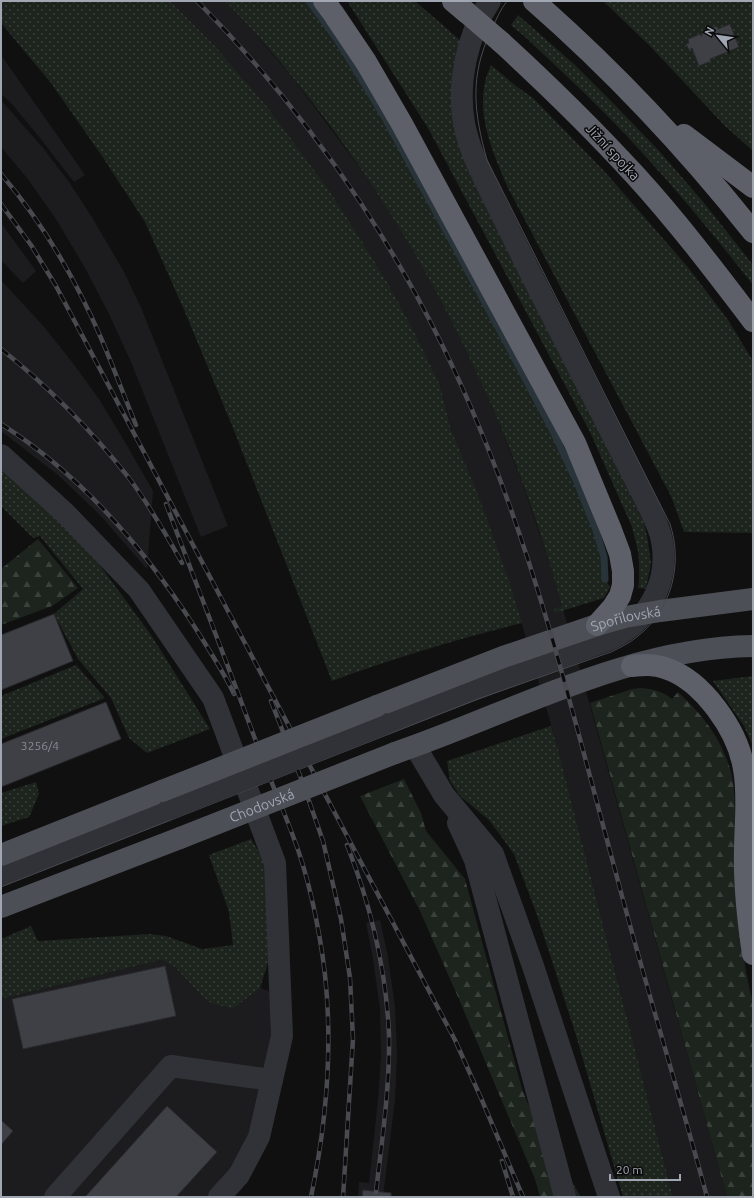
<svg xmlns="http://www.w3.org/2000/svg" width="754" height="1198" viewBox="0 0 754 1198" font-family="Ubuntu,sans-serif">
<defs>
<pattern id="green-dots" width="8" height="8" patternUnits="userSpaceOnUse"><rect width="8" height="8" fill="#1c241d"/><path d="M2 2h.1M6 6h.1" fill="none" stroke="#3a413b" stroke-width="1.8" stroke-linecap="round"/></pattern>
<pattern id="forest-firs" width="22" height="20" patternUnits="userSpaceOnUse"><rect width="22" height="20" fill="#1c241d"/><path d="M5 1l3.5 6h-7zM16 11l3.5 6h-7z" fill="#3a413b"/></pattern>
</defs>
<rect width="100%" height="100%" fill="#101011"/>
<g fill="#1c1c1e">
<path d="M170 1H225L243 19 295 81 360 168 391 214 422 266 449 315 475 368 498 421 522 482 553 573 727 1197H673L558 749 511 586 451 430 440 385 415 333 389 285 358 235 329 190 266 105 214 45Z"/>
<path d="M1 55 85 175 74 182 40 138 12 104 1 94Z"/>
<path d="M1 100 43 148 69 182 93 219 124 272 142 310 228 526 201 537 131 362 109 314 84 266 56 219 27 178 1 147Z"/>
<path d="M1 223 36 271 23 283 1 260Z"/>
<path d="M1 280 45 328 72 362 99 399 126 444 153 491 147 569 100 515 58 475 1 431Z"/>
<path d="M380 920 388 957 395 1007 397 1055 395 1100 383 1197H358L359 1182 369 1183 378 1100 381 1056 380 1009 373 959 366 923Z"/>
<path d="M161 960 175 967 199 993 233 1009 260 988 289 998 269 1137 242 1189 234 1197H1V999Z"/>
</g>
<g fill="url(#green-dots)" fill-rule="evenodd">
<path d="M1 1H170L214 45 266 105 329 190 358 235 389 285 415 333 440 385 451 430 477 492 511 586 522 623C458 639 394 658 332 681L233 428 185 312 145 222 102 156 51 83 1 23Z"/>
<path d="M225 1H313L356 64 488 308 552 429 576 480 596 530 604 557 605 579 610 587 604 598 555 613 554 609 562 606C513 427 431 257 318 110 289 72 259 35 225 1Z"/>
<path d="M347 1H415L461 41 453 66 452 92 610 453 644 522 648 541 651 563 646 589 638 588 639 581V562L638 551 632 527 590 432 428 128Z"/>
<path d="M603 1H753V151L725 126 649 45ZM730 24 739 46 710 59 699 66 692 48 688 50 686 44 689 43 688 39 699 34 701 36H702L701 34 704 32 705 34 711 32 710 28 717 26 718 29Z"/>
<path d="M518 15 574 64 616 106 660 152 705 204 753 265V285C693 208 630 134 558 68 542 53 527 38 511 25Z"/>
<path d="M491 65 516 86 533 98 605 172 687 266 728 320 753 361V533L684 532 671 496 508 188C494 155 477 119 485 82 486 76 489 70 491 65Z"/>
<path d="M1 469 88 549 151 635 210 729 147 753 129 738 111 698 78 659 54 614 83 589 40 536 33 538 1 506Z"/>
<path d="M76 665 105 698 1 739V696Z"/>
<path d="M753 676V746L744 726 713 681Z"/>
<path d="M551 726 558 749 673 1197H623L575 1032 537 915 514 854 489 820 460 796 450 781 447 761Z"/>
<path d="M36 782 39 794 29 817 1 826V793Z"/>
<path d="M251 839 267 865 271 953 260 988 233 1009 211 1003 199 993 175 967 161 960 1 999V939L31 926 38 941 150 934 166 936 202 949 233 945 229 912 209 855Z"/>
</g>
<g fill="url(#forest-firs)">
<path d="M38 539 78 588 52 606 1 625V569Z"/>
<path d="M641 688C653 689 662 691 672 699L678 692C700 713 716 731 727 760 738 787 734 816 735 844 736 863 738 882 739 901 741 936 744 970 753 1003V1197H727L590 703 632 689Z"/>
<path d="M404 779 421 813 426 831 465 879 522 1089 542 1138 571 1180 581 1197H540L535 1179 458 997 420 911 360 796Z"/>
</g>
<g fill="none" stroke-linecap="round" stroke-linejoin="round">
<path stroke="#29343a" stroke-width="7" d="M309 1 338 41 385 118 488 308 552 429 576 480 596 530 604 557 605 579"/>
</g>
<g fill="#3e4045" stroke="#2a2a2e">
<path d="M730 24 739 47 710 59 711 61 699 66 692 48 689 50 686 44 689 43 688 39 700 34 701 36H702L701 34 705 32V34L711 32 710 29 717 26 718 29Z"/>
<path d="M54 614 73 661 1 690V635Z"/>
<path d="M106 702 121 739 1 787V744Z"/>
<path d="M165 966 176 1016 23 1049 12 999Z"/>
<path d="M167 1106 217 1152 176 1197H85Z"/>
<path d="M1 1120 13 1131 1 1145Z"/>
<path d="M363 1190 391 1193V1197H362Z"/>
</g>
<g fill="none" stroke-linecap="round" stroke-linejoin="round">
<g stroke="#313237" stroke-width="22">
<path d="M1 455 66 514 139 590 213 698 275 863 282 1036 259 1137 239 1175 219 1197"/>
<path d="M384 724 502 679 604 642C609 640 615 637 620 634 652 615 669 577 662 541 660 529 654 518 649 507 609 429 570 350 530 272 518 248 506 223 494 199 482 174 469 150 464 123 457 83 467 35 490 1"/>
<path d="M415 746 444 795 493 854 533 966 609 1197"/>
<path d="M458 823 475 860 565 1197"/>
<path d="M1 875 169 809"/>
<path d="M55 1197 171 1066 272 1080"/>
</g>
<g stroke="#4d4f56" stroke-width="22">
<path id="s1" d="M377 706 503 657 597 625 625 617 660 611 753 599"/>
<path d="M395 753C512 713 626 648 753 646"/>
<path d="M1 855 162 791"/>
<path d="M1 907 180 838"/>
</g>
<g stroke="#5d6068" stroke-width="22">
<path d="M324 1 333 13 366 62 402 124 575 443 611 530 620 554 623 571V585L620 596 613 607 597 625"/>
<path d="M453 1 466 12"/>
<path d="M534 1C614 71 687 149 753 232"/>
<path d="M501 42C548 85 592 128 635 175 677 221 715 271 753 321"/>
<path d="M684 135 753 187"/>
<path d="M632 666C643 665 654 664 665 668 703 680 738 731 744 769 749 796 745 824 745 851 744 886 748 920 753 954"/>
</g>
<path stroke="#484a50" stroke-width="1" d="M1 887 478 699 611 652C621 647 630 643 638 636 672 609 683 564 670 524L487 160C474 113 469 77 491 31 496 20 500 10 507 1"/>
<defs>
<g id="rail">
<path d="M197 1C318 123 415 270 480 429 539 570 574 719 614 866 643 977 677 1086 707 1197"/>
<path d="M1 174C42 222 76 280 101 338 113 366 124 396 136 425"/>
<path d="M1 204 31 245 56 286 455 1040 481 1098 523 1197"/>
<path d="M1 349C49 387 91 430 129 478 149 505 166 534 182 563"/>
<path d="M1 424C81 475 145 549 196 629 209 650 223 671 234 694"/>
<path d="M166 504C198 587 230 671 261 755 271 782 283 809 293 836 305 867 313 901 319 934 335 1020 329 1111 311 1197"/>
<path d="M271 701 302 781 323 841 341 919 350 978 353 1039 343 1197"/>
<path d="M347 845C371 906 386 969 389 1034 390 1087 382 1140 376 1192"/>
<path d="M502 1161 513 1197"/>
</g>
</defs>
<use href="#rail" stroke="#484a50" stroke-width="4.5"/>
<use href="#rail" stroke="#0b0b0c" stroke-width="3" stroke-dasharray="9" stroke-linecap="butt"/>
<path stroke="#313237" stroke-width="22" d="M169 809 384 724"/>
<g stroke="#4d4f56" stroke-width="22">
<path d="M162 791 377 706"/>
<path id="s2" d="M180 838 395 753"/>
</g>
<path stroke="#5d6068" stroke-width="22" d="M466 12 501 42"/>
</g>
<g text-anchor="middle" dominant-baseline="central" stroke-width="3" stroke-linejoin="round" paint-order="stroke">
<g font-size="12" fill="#888d98">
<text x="40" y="745">3256/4</text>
</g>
<g font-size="14" fill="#a0a7b3" stroke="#0b0b0c">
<text transform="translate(613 152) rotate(47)">Jižní spojka</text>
<text stroke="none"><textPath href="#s1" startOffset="264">Spořilovská</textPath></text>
<text stroke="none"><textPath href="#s2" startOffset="88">Chodovská</textPath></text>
</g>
</g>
<rect width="754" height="1198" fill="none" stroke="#a0a7b3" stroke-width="4"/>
<g transform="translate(718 36) rotate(299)" stroke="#0b0b0c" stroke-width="3" paint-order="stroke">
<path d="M0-3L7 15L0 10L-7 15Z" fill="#a0a7b3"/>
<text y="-6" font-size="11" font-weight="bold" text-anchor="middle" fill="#a0a7b3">N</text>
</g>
<path d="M610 1174v6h70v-6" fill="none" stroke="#a0a7b3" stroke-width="2"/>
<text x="616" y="1174" font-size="12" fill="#a0a7b3" stroke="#0b0b0c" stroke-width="3" paint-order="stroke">20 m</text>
</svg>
